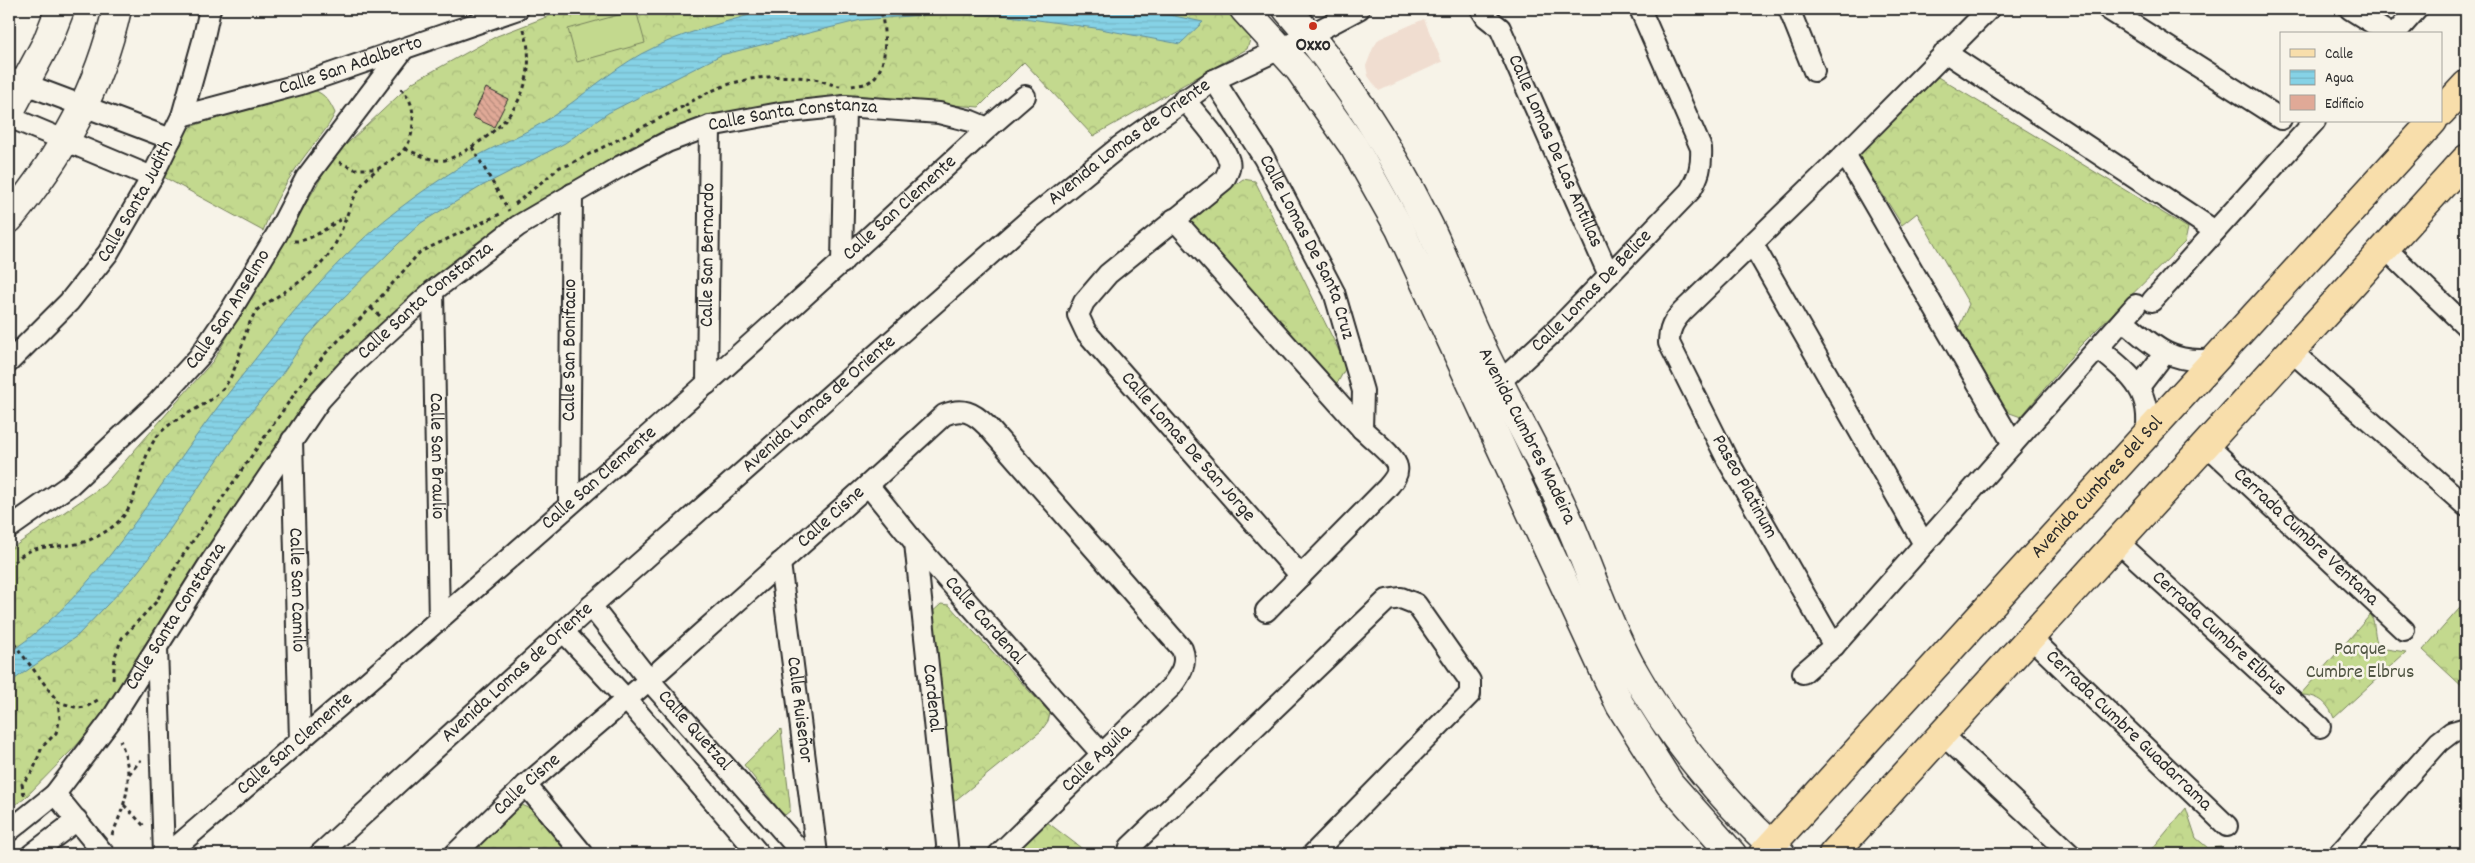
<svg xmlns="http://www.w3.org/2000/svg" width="2475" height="863" viewBox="0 0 2475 863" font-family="Dekko,sans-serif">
<defs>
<pattern id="forest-crowns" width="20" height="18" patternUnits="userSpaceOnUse" patternTransform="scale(1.25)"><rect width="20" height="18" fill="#c3d98e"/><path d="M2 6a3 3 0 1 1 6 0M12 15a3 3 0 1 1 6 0" fill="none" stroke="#a8ba7b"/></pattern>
<pattern id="water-rules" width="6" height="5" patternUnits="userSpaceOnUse" patternTransform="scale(1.25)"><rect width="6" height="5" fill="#86d2e6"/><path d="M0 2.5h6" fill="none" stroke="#74b4c5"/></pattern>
<pattern id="building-back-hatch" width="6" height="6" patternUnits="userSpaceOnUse" patternTransform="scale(1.25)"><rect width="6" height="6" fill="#e0a997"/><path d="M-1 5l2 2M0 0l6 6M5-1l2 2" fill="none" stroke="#b68a7b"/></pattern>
</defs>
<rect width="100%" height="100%" fill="#f7f3e8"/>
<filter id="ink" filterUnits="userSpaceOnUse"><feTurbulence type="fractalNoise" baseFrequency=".02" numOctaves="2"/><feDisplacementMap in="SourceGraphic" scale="10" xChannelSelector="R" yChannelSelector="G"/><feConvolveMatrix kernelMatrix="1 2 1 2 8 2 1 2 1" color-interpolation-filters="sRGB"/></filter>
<g filter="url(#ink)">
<path fill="#f0ddd0" d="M1424 19 1442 62 1379 91 1368 76 1366 66 1373 48 1379 39Z"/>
<g fill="url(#forest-crowns)" stroke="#77825c">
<path d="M567 9H1235L1254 28 1247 49 1093 136 1024 62 979 107 844 97 730 114 634 145 467 249 327 381 277 446 105 716 24 799 9 809V550L104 485 213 361 334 156 413 82 497 36Z"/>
<path d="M1936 76 2188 228 2185 242 2080 346 2021 417 2007 412 1959 327 1969 304 1917 213 1902 225 1858 155Z"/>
<path d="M307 88C323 92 328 98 335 113 328 129 315 142 304 157 287 180 273 204 263 231L160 175 180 135 190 127 285 94Z"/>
<path d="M1243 179 1255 181 1343 359 1345 369 1338 382 1326 388 1185 222Z"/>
<path d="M2466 601V690L2423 650Z"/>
<path d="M941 604 949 605 957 614 1050 713 1048 721 1041 731 952 803 929 615Z"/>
<path d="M2371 614C2376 626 2373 634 2379 648L2406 652 2334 718C2327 701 2317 695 2300 695Z"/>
<path d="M781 729 790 805V811L785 815 781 812 744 765Z"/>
<path d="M522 805 536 811 571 854H455L509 810Z"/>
<path d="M2186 808 2196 838 2208 848 2221 847 2214 854H2148Z"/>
<path d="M1047 822 1089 854H1014Z"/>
</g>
<path fill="#c3d98e" stroke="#77825c" d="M636 10 645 43 577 62 568 29Z"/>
<path fill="url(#water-rules)" stroke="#628f9b" d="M772 9H1141L1203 22 1180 44 1095 28 1002 15 945 13 861 20 721 55 608 113 565 143 482 186 437 213 421 223 398 244 335 306 307 337 280 377 248 416 161 542 133 578 77 636 9 683V653C99 591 152 493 217 408 275 333 334 255 412 199 431 185 452 172 472 159 498 144 528 133 553 116 583 96 609 72 641 54 682 32 728 21 772 9Z"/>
<path fill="url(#building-back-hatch)" stroke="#2b2b2b" d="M486 88 508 99 494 127 472 117Z"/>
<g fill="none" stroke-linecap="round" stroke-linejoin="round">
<defs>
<g id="street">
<path id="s1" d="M1481 9 1486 17 1500 28 1609 275"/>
<path d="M1789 9 1814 71"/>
<path d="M2108 9 2281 119"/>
<path d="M2350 9 2390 34"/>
<path d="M2395 34 2417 9"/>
<path d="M1945 52 2215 231"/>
<path d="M9 78 171 139"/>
<path id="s2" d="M1214 80 1264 158 1334 292 1363 391 1362 429"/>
<path id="s3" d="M1184 99C1195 113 1225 145 1229 161 1231 168 1227 174 1224 180L1108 274 1084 302 1078 315 1086 332 1301 576"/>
<path id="s4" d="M182 116 301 84 518 9"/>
<path d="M9 117 152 177"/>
<path d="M1845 154 2013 444"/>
<path d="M1174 219 1362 429C1370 437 1396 457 1397 467 1399 475 1392 482 1387 488L1266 611"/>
<path d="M1752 243 1924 544"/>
<path d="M2384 247 2466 326"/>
<path d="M842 263 845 106"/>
<path id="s5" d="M433 291 439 621"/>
<path d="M2152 301 2315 121"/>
<path d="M2123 320C2153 346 2172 365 2214 359"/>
<path d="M2098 348C2129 374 2153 390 2146 434"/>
<path d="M2290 350 2466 506"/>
<path id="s6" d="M9 362 69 302 108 253 152 177 182 116 203 41 210 9"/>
<path id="s7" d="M707 384 710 126"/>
<path d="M2139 387 2165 353"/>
<path id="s8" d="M1489 392 1559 327 1690 191C1699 176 1702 166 1701 148L1640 9"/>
<path id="s9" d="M292 440 300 741"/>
<path id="s10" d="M2207 445 2404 630"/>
<path id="s11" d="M868 485 915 543 1102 754"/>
<path id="s12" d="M569 505 572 194"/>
<path id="s13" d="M9 528 70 485 157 403 199 357 231 310 277 234 306 178 403 50"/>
<path id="s14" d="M2117 541 2320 727"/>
<path id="s15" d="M915 543 948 854"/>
<path id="s16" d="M780 563 817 854"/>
<path id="s17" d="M591 606 649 680 803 854"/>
<path d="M563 631 626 699 759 854"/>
<path id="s18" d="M2030 637 2227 826"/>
<path d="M1834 646 1727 459 1669 343C1669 329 1673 322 1682 312L1845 154 1989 9"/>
<path d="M157 648 164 854"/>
<path d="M1803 673 1834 646 2136 305"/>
<path d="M1942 734 2070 854"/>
<path d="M526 785 583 854"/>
<path d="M55 794 104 854"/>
<path id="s19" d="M9 831 55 794 111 720 208 566 320 400 352 365 433 291 518 226 621 166 667 142 710 126 780 113 845 106 939 113 971 121 988 128"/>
<path d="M32 854 77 820"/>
<path id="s20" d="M168 854C445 616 720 376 988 128L1025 96"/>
<path id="s21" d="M320 854 591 606 1029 220 1119 147 1214 80 1310 35 1359 9"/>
<path id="s22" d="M455 854 526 785 649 680 868 485 944 415C962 407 973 412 987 426L1182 649C1188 664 1180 675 1171 687L999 854"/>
<path d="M1128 854 1130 847 1387 600 1401 598 1416 604 1470 681V694L1313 854"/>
<path d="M2339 854 2439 742 2452 732 2466 728"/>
</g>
<g id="secondary">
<path d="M1244 9 1299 69 1354 147 1400 229 1620 705 1670 784 1732 854"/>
<path id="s23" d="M1287 9C1344 74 1389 146 1428 224 1447 262 1460 303 1479 342 1505 397 1536 450 1562 506 1586 558 1603 615 1630 665 1669 736 1722 800 1781 854"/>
<path d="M9 113 47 42 60 9"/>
<path d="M9 219C62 155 99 89 117 9"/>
</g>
<g id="primary">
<path d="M2441 112 2466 85"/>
<path id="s24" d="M1763 854 2433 121"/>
<path d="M1833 854 2466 159"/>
</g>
</defs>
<use href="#street" stroke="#2b2b2b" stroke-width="24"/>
<use href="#secondary" stroke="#2b2b2b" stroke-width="31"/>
<use href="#primary" stroke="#2b2b2b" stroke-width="31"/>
<g stroke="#2b2b2b" stroke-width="3" stroke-dasharray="4 4" stroke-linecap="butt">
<path d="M852 86C856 85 863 85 867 83 892 70 884 30 881 9"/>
<path d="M690 114 686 105C726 79 767 72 815 79 823 81 831 85 840 86"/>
<path d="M472 147 509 211"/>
<path d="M405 149C416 153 432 162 445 160 457 157 466 150 476 144 519 117 539 76 523 26"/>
<path d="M339 162 354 169H379"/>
<path d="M515 204 560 167 568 165 686 105"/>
<path d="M294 241C312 242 329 225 345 217"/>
<path d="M371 308 380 316"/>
<path d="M9 568C32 538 55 551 84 542 96 538 108 531 117 523 139 503 138 469 152 444 168 415 205 412 225 386 242 363 241 332 257 310 283 291 317 276 333 248 346 226 348 201 364 182 385 156 413 161 413 119 413 104 409 96 398 86"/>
<path d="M9 637 58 702 78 708 86 707 101 698"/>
<path d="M113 679 115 656 122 638 156 602 181 558 295 393 324 355 371 308 420 252 500 214"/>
<path d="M129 774 141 760"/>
<path d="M24 795 22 784 33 771 42 747 56 733 60 719 58 702"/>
<path d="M124 805 144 826"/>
<path d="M112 835C127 800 135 776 120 740"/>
</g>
<use href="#street" stroke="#f7f3e8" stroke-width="20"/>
<use href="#secondary" stroke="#f7f3e8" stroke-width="28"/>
<use href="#primary" stroke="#f8deab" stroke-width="28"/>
</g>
</g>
<circle fill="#c8321e" stroke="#f7f3e8" stroke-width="2" cx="1313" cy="26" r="5"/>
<g text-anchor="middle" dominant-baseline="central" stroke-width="5" stroke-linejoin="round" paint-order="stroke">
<g font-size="20" font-weight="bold" fill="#2b2b2b" stroke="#f7f3e8">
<text x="1313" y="46">Oxxo</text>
</g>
<g font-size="20" fill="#2b2b2b" stroke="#f7f3e8">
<text stroke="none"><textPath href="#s4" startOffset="176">Calle San Adalberto</textPath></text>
<text stroke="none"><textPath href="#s19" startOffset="1099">Calle Santa Constanza</textPath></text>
<text stroke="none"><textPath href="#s21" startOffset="1078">Avenida Lomas de Oriente</textPath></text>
<text stroke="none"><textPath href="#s1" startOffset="162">Calle Lomas De Las Antillas</textPath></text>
<text stroke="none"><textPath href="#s6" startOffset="206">Calle Santa Judith</textPath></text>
<text stroke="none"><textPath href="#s20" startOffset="976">Calle San Clemente</textPath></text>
<text stroke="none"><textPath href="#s2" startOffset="192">Calle Lomas De Santa Cruz</textPath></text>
<text stroke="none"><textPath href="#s7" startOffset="129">Calle San Bernardo</textPath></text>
<text stroke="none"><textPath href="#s8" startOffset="144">Calle Lomas De Belice</textPath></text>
<text stroke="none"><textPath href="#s19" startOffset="679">Calle Santa Constanza</textPath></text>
<text stroke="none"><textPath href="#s13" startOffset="312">Calle San Anselmo</textPath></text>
<text stroke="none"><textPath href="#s12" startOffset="155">Calle San Bonifacio</textPath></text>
<text stroke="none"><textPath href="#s21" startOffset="672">Avenida Lomas de Oriente</textPath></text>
<text stroke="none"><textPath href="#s23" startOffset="492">Avenida Cumbres Madeira</textPath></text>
<text stroke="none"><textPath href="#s3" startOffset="470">Calle Lomas De San Jorge</textPath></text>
<text stroke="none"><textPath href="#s5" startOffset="165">Calle San Braulio</textPath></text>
<text stroke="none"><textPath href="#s20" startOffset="572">Calle San Clemente</textPath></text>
<text transform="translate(1744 487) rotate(61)">Paseo Platinum</text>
<text stroke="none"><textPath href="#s24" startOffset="496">Avenida Cumbres del Sol</textPath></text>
<text stroke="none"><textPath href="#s22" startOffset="505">Calle Cisne</textPath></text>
<text stroke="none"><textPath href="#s10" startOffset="135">Cerrada Cumbre Ventana</textPath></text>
<text stroke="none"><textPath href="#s9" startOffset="150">Calle San Camilo</textPath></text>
<text stroke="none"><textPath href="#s19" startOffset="274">Calle Santa Constanza</textPath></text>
<text stroke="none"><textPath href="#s11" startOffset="179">Calle Cardenal</textPath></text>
<text stroke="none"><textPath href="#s14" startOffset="138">Cerrada Cumbre Elbrus</textPath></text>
<text stroke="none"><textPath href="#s21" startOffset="268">Avenida Lomas de Oriente</textPath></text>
<text stroke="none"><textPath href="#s15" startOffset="156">Cardenal</textPath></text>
<text stroke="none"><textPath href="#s16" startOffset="148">Calle Ruiseñor</textPath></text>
<text stroke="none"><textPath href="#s17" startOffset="162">Calle Quetzal</textPath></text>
<text stroke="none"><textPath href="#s18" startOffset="136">Cerrada Cumbre Guadarrama</textPath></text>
<text stroke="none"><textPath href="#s20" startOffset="168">Calle San Clemente</textPath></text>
<text transform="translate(1097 759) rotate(-44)">Calle Aguila</text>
<text stroke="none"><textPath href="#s22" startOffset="100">Calle Cisne</textPath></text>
</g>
<g font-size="20" fill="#515644" stroke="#f7f3e8">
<text x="2360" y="650">Parque<tspan x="2360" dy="23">Cumbre Elbrus</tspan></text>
</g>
</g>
<rect width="2475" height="863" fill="none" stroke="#f7f3e8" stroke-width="30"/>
<rect x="15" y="15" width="2445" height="833" fill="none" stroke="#2b2b2b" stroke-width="2" filter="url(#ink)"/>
<rect x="2280" y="32" width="162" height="90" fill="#f7f3e8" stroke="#a5a39c"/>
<rect x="2290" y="49" width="25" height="8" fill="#f8deab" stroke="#a5a39c"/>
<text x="2325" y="58" font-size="15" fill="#2b2b2b">Calle</text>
<rect x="2290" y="70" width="25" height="15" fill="url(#water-rules)" stroke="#a5a39c"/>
<text x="2325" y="82" font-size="15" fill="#2b2b2b">Agua</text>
<rect x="2290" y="95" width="25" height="15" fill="#e0a997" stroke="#a5a39c"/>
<text x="2325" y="108" font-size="15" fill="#2b2b2b">Edificio</text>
</svg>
